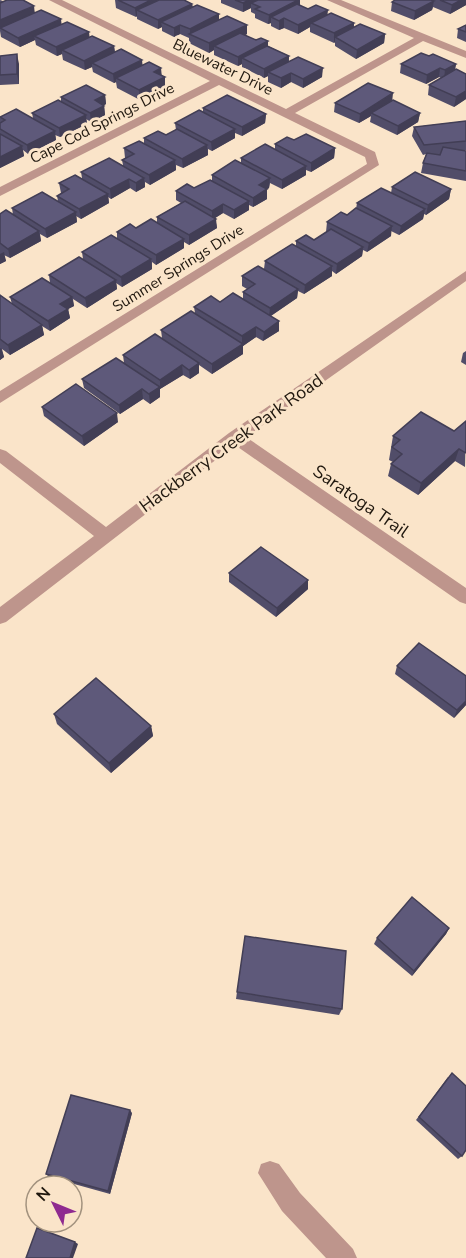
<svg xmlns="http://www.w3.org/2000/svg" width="466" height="1258" viewBox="0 0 466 1258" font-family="'Nunito Sans',sans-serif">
<rect width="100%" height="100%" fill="#fae4c9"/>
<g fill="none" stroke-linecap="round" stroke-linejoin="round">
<g fill="#be958c" fill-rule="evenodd">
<path d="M49 0H62L286 109 414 38 327 0H341L466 51V58L423 41 295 113 375 152 379 165 0 403V391L367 164 365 157 219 85 0 196V187L210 81Z"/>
<path d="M466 271V281L246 437 466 588V604L460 602 235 445 6 622 0 624V607L94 536 0 463V449L6 451 106 527 229 433Z"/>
<path d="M270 1161 279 1164 300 1193 353 1249 357 1258H326L282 1211 258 1173 261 1164Z"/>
</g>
</g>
<g fill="#514d69">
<path d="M0 0 35 12 61 24 89 32V37L114 46 115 52 143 65 165 77V87L140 100 117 88 116 82 114 83 93 72 92 67 85 70 63 60 62 54 57 56 36 45 35 40 20 47 1 37 0 31Z"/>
<path d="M115 0H184L192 4 193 7 219 14V20L247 34 245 35 289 56V62L322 77 303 88 291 82 281 88 268 82V76L264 78 242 67V64L238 66 214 55V50L209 53 189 43V38L180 34 174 37 162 31V27L158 29 137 19V16L136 17 116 8Z"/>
<path d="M221 0H300V6L308 9 354 23V27L385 34 384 43 356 59 335 46V42L334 43 310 32V27L298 34 284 28 279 30 271 26V23L268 24 255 18V14L251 12V8L243 12 221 3Z"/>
<path d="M395 0H466V5L450 14 433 7 432 10 414 20 391 11 392 2Z"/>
<path d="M466 25V42L457 38 458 29Z"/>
<path d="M0 56 19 64V84L0 85Z"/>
<path d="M429 56 456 64 455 70 466 74V99L454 107 428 95 429 85 441 78 439 77 426 84 400 73 401 64Z"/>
<path d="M105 95 106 104 104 105 105 115 91 122 86 119 87 124 60 137 55 135 56 140 28 154 23 150 24 156 0 168V117L33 118 32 113 61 101V97Z"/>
<path d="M392 101 420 113 418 122 397 135 370 122 371 116 359 123 334 112 335 103Z"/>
<path d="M203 108 266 114 265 123 242 136 235 133V138L212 151 208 149V155L183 168 176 165V170L150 185 145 182V187L136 192 130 188 111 199 108 197 109 203 81 219 76 216 77 222 47 238 40 234 41 241 10 258 4 255 6 261 0 264V214L13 215 12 208 58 201 57 196 61 193 59 183 82 178 81 172 123 165 122 160 125 158 124 148 144 144V138L166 135 176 130 175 123 203 112Z"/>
<path d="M466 121V150H464L466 151V181L421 173 423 163 426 154 423 155 412 136 414 127Z"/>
<path d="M294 140 335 148 334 158 311 172 306 170V175L282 189 270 183 269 188 267 189V199L253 207 249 205V210L234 219 223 213 215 218 217 228 189 245 184 242V248L156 265 152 262V269L122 287 116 283 117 289 87 308 73 299 74 306 68 309 70 318 50 331 42 326 44 335 10 355 2 349 4 357 0 360V295L12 304 10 297 50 283 49 275 83 259 82 252 117 239V232L157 223V217L181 203 176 200V191L194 188 212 181V175L241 163V158L275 150V144Z"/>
<path d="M392 187 451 189 449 199 426 215 424 214 423 219 399 235 391 231V236L367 252 363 250 362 256 336 274 332 271V276L304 294 298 291 297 298 271 316 279 331 263 341 256 337 243 346V354L212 374 199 365V373L190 379 183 375 160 389V397L150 404 143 399 120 414 84 388 82 379 124 363 123 355 162 338 161 330 195 313 194 307 220 302 243 299V292L247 289 242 286V276L264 269 265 261 296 246V241L314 240 326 232 327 222 347 215 356 209 357 203 391 193Z"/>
<path d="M466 351V365L461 362 463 353Z"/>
<path d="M42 407 118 422 84 446 44 416Z"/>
<path d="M466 421 465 467 455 461 418 495 388 476 391 464 393 462 389 460 393 436 454 431Z"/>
<path d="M229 573 308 589 276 617 229 582Z"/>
<path d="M397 666 466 676V705L454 718 395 674Z"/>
<path d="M54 714 151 726 153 736 111 773 57 724Z"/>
<path d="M449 928 446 934 412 976 374 944 377 938Z"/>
<path d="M237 992 342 1009 339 1015 236 999Z"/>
<path d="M448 1077 462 1156 458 1159 416 1120Z"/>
<path d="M132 1113 110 1194 49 1177 46 1174Z"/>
</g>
<g fill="#423e55">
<path d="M151 0H165L137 10V16L136 17 135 8Z"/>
<path d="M249 0H267L251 3V8L243 12V3Z"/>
<path d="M298 0H300V8L271 17V23L268 24 269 15Z"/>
<path d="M461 0H466V5L450 14 452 5Z"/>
<path d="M434 1 432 10 414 20 415 11Z"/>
<path d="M192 4 193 13 161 22 162 27 158 29V20Z"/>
<path d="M34 6 35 15 0 28V20Z"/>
<path d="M328 10 327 19 311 23 310 27 298 34V25Z"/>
<path d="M219 14V23L190 34V29Z"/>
<path d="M284 18V28L279 30V21Z"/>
<path d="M61 19 62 28 34 36 35 40 20 47 18 38Z"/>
<path d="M354 23 353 32 335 37V42L334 43V33Z"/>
<path d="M180 25V34L174 37V28Z"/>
<path d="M247 25V34L219 48 214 46V50L209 53V43Z"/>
<path d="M89 32 90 41 62 50V54L57 56 56 47Z"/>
<path d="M385 34 384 43 356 59 357 50Z"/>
<path d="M268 41V50L242 58V64L238 66V57Z"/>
<path d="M114 46 115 55 92 63V67L85 70 84 61Z"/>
<path d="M17 54 19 64V84L17 74Z"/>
<path d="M289 56 288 65 268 72V76L264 78V69Z"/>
<path d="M142 60 143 69 116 78V82L114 83 113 74Z"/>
<path d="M456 64 454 73 444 79 445 70Z"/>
<path d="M161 68 162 78 154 72Z"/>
<path d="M323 68 322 77 303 88V79Z"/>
<path d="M440 68 439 77 426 84 427 75Z"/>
<path d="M291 73V82L281 88V78Z"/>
<path d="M165 77V87L140 100 139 90Z"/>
<path d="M466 91V99L454 107 456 97Z"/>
<path d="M393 93 392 103 371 113V116L359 123 360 114Z"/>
<path d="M105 95 106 104 96 110 95 100Z"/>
<path d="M104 106 105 115 91 122 90 113Z"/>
<path d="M420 113 418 122 397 135 398 126Z"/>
<path d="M266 114 265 123 242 136V127Z"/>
<path d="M86 115 87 124 60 137 59 128Z"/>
<path d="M235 129V138L212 151 211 142Z"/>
<path d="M55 131 56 140 28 154 27 145Z"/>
<path d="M207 145 208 155 183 168 182 159Z"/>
<path d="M22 146 24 156 0 168V157Z"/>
<path d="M335 148 334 158 311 172V163Z"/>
<path d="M175 160 176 170 150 185 149 175Z"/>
<path d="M306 166V175L282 189V180Z"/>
<path d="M144 178 145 187 136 192V183Z"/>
<path d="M270 178 269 188 259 194V185Z"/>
<path d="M129 179 130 188 111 199 110 189Z"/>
<path d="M267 189V199L253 207V198Z"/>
<path d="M451 189 449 199 426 215 428 205Z"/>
<path d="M108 194 109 203 81 219 79 209Z"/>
<path d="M249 201V210L234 219V210Z"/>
<path d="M223 204V213L212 220V211Z"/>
<path d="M425 209 423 219 399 235 401 226Z"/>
<path d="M76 212 77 222 47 238 45 229Z"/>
<path d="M216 219 217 228 189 245V235Z"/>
<path d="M392 226 391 236 367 252 369 243Z"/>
<path d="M39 231 41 241 10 258 8 249Z"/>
<path d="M184 239V248L156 265V255Z"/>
<path d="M363 247 362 256 336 274 337 264Z"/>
<path d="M4 252 6 261 0 264V254Z"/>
<path d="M151 259 152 269 122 287 121 277Z"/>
<path d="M332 266V276L304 294 305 285Z"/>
<path d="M116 280 117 289 87 308 85 298Z"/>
<path d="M298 289 297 298 269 317 270 308Z"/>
<path d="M72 297 74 306 68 309 70 318 50 331 48 321 60 304Z"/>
<path d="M279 321V331L263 341 264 332Z"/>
<path d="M42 325 44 335 10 355 8 345Z"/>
<path d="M256 327V337L243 346V354L212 374V364L242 344V336Z"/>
<path d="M1 348 4 357 0 360V349Z"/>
<path d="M199 363V373L190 379 189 370Z"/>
<path d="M182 365 183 375 160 389V380Z"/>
<path d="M160 387V397L150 404 149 394Z"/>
<path d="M142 389 143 399 120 414 119 405Z"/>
<path d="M117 413 118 422 84 446 82 436Z"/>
<path d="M459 449 455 461 418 495 421 483Z"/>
<path d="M308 580V589L276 617 277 608Z"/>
<path d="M466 701V705L454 718 457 710Z"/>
<path d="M151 726 153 736 111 773 109 763Z"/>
<path d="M449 928 446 934 412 976 414 971Z"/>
<path d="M130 1110 132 1113 110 1194 108 1191Z"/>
<path d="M75 1242 78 1244 73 1258H70Z"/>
</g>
<g fill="#5e597a" stroke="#423e55" stroke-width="1.5">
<path d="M7 0H23L34 6 0 20V3Z"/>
<path d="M118 0H151L135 8Z"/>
<path d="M159 0H184L192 4 158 20 137 10Z"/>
<path d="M235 0H249L243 3Z"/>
<path d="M258 0H298L269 15 255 9 260 7 251 3Z"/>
<path d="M395 0H431L434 1 415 11 392 2Z"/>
<path d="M440 0H461L452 5Z"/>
<path d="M297 4 308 9 316 5 328 10 298 25 284 18 279 21 271 17Z"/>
<path d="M197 5 219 14 190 29 180 25 174 28 161 22Z"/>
<path d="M41 10 61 19 18 38 0 28Z"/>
<path d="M331 13 354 23 334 33 311 23Z"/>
<path d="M227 16 247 25 209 43 189 34Z"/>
<path d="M67 22 89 32 56 47 34 36Z"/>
<path d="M360 24 385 34 357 50 335 37Z"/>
<path d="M466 25V32L458 29Z"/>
<path d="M240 33 256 40 261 38 268 41 238 57 214 46Z"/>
<path d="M92 36 114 46 84 61 62 50Z"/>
<path d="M267 46 289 56 264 69 242 58Z"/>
<path d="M121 49 142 60 113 74 92 63Z"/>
<path d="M421 53 429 56 433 54 456 64 445 70 440 68 427 75 401 64Z"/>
<path d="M17 54V74L0 75V56Z"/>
<path d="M298 57 323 68 303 79 291 73 281 78 268 72Z"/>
<path d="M149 62 161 68 154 72 165 77 139 90 116 78Z"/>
<path d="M456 69 466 74V91L456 97 429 85Z"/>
<path d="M368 83 393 93 360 114 335 103Z"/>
<path d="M86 85 105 95 95 100 104 106 90 113 61 97Z"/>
<path d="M227 95 266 114 242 127 203 108Z"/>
<path d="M58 100 86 115 59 128 32 113Z"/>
<path d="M393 100 420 113 398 126 371 113Z"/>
<path d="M16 109 55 131 27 145 0 129V123L5 120 0 117Z"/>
<path d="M199 110 235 129 211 142 175 123Z"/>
<path d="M466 121V141L424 145 414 127Z"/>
<path d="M177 129 207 145 182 159 144 138 158 131 166 135Z"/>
<path d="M0 134 22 146 0 157Z"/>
<path d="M306 134 335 148 311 163 275 144 287 137 294 140Z"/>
<path d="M139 141 175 160 149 175 122 160 134 154 124 148Z"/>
<path d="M265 144 306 166 282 180 241 158Z"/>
<path d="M443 147 466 151V171L423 163 427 153 440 155Z"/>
<path d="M109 158 144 178 136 183 129 179 110 189 81 172Z"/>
<path d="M235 160 270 178 259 185 267 189 253 198 212 175Z"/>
<path d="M415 172 451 189 428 205 392 187Z"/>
<path d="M75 175 108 194 79 209 57 196 69 189 59 183Z"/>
<path d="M210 180 249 201 234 210 223 204 212 211 176 191 187 184 194 188Z"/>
<path d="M381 188 425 209 401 226 357 203Z"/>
<path d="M42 192 76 212 45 229 12 208Z"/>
<path d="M185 201 216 219 189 235 157 217Z"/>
<path d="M356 208 392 226 369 243 327 222 341 212 347 215Z"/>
<path d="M6 210 39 231 8 249 0 243V214Z"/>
<path d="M151 219 184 239 156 255 117 232 130 224 136 228Z"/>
<path d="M331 229 363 247 337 264 296 241 306 235 314 240Z"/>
<path d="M111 235 151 259 121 277 82 252Z"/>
<path d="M292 244 332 266 305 285 265 261Z"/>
<path d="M79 257 116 280 85 298 49 275Z"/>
<path d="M258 266 298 289 270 308 243 292 255 284 242 276Z"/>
<path d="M42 278 72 297 60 304 68 309 48 321 10 297Z"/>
<path d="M233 293 279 321 264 332 256 327 242 336 194 307 211 296 220 302Z"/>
<path d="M0 295 42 325 8 345 0 339Z"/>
<path d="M191 311 243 344 212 364 161 330Z"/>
<path d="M155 334 199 363 189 370 182 365 160 380 123 355Z"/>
<path d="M116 358 160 387 149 394 142 389 119 405 82 379Z"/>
<path d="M76 384 117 413 82 436 42 407Z"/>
<path d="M421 412 454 431 466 421V453L459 449 421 483 391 464 402 454 392 447 400 440 393 436Z"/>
<path d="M261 547 308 580 277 608 229 573Z"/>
<path d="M419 643 466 676V701L457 710 397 666Z"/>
<path d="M96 678 151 726 109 763 54 714Z"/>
<path d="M412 897 449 928 414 971 377 938Z"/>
<path d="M245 936 346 951 342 1009 237 992Z"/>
<path d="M452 1073 466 1086V1150L462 1156 419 1117Z"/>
<path d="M71 1095 130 1110 108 1191 46 1174Z"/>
<path d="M37 1228 75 1242 70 1258H26Z"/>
</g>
<g text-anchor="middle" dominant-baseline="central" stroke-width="6" stroke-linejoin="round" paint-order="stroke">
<g font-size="15" fill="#1f170e" stroke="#fae4c9">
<text transform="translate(223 67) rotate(26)">Bluewater Drive</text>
<text transform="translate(102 123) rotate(-27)">Cape Cod Springs Drive</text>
<text transform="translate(178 268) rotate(-32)">Summer Springs Drive</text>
</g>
<g font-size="18" fill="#1f170e" stroke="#fae4c9">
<text transform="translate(231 443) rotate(-36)">Hackberry Creek Park Road</text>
<text transform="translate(361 501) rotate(35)">Saratoga Trail</text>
</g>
</g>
<g transform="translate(54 1204) rotate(313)"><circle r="28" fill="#fae4c9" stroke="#a2927e" stroke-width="1.5"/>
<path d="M0-4.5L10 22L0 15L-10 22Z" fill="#8f2a90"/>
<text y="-9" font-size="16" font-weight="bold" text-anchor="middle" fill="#1f170e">N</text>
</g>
</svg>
